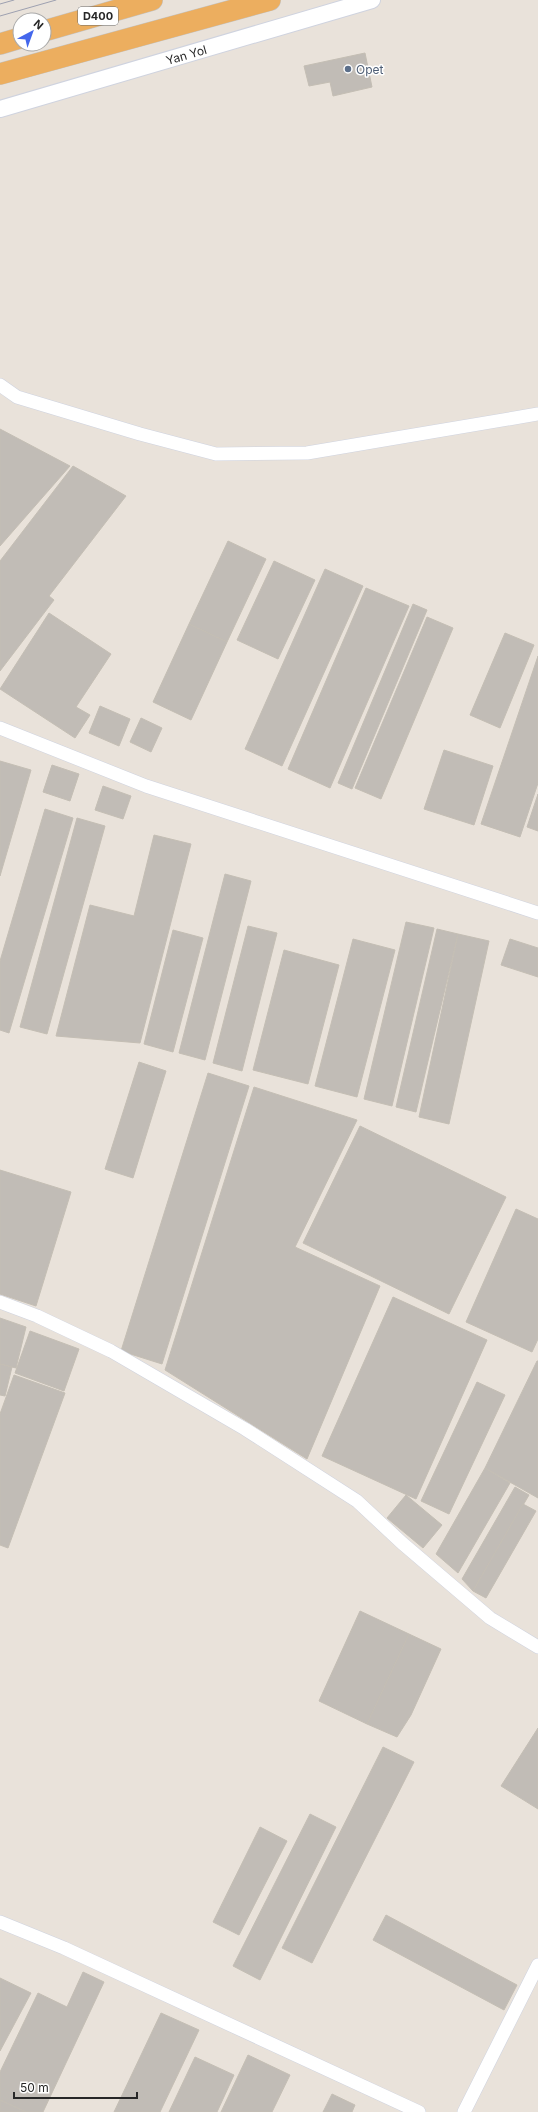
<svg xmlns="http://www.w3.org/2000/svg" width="538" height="2112" viewBox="0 0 538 2112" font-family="Inter,sans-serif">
<rect width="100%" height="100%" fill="#e9e2da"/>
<g fill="#c1bcb6" stroke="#c4beb4">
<path d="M365 53 372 87 333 96 330 82 309 86 304 66Z"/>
<path d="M0 429 70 466 0 546Z"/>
<path d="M73 466 126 496 49 596 54 600 0 671V561Z"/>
<path d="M228 541 266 559 227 642 189 624Z"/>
<path d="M274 561 315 580 278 659 237 640Z"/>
<path d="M325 569 363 586 282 766 245 749Z"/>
<path d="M366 588 409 606 330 788 288 769Z"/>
<path d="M413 604 427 610 352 789 338 783Z"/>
<path d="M49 613 111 654 76 707 90 715 75 738 0 689Z"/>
<path d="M427 617 453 628 381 799 355 788Z"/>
<path d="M189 624 227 642 191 720 153 702Z"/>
<path d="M505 633 534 645 500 728 470 715Z"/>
<path d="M538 656V783L520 837 481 824Z"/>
<path d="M100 706 130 719 119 746 89 733Z"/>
<path d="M141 718 162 728 151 752 130 742Z"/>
<path d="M444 750 493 766 474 825 424 809Z"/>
<path d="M0 761 31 770 0 876Z"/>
<path d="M52 765 79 774 70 801 43 792Z"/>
<path d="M103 786 131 796 123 819 95 810Z"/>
<path d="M538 794V831L527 827Z"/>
<path d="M45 809 73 818 9 1033 0 1030V961Z"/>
<path d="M77 818 105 826 47 1034 20 1027Z"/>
<path d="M154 835 191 844 140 1043 56 1036 90 905 134 916Z"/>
<path d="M225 874 251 881 205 1060 179 1053Z"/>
<path d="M406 922 434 928 392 1106 364 1099Z"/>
<path d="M248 926 277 933 242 1071 213 1063Z"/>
<path d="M437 929 458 934 416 1112 396 1107Z"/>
<path d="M173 930 203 938 173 1052 144 1044Z"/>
<path d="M458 934 489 941 449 1124 419 1117Z"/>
<path d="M353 939 395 950 357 1097 315 1086Z"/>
<path d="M510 939 538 948V977L501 965Z"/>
<path d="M284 950 339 965 308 1084 253 1070Z"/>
<path d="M139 1062 166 1071 133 1178 105 1169Z"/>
<path d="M208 1073 249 1086 162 1364 121 1351Z"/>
<path d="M254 1087 357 1120 295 1247 380 1286 307 1459 165 1370Z"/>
<path d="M360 1126 506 1197 449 1314 303 1243Z"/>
<path d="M0 1170 71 1192 36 1306 0 1294Z"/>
<path d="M516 1209 538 1219V1339L532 1352 466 1322Z"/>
<path d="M393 1297 487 1340 416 1499 322 1456Z"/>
<path d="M0 1318 26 1327 16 1368 0 1364Z"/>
<path d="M30 1331 79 1349 64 1391 15 1373Z"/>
<path d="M537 1361H538V1498L485 1468Z"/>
<path d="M0 1364 12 1367 5 1396 0 1395Z"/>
<path d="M14 1375 65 1393 8 1548 0 1545V1414Z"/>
<path d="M477 1382 505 1395 449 1514 421 1501Z"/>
<path d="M485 1468 510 1483 458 1573 436 1554Z"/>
<path d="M515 1487 529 1495 473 1591 462 1579Z"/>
<path d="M406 1495 442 1525 423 1548 387 1518Z"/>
<path d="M523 1504 536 1511 486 1598 473 1591Z"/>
<path d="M360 1611 409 1634 367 1724 319 1701Z"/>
<path d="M409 1634 441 1649 411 1715 397 1737 367 1724Z"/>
<path d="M538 1728V1809L501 1786Z"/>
<path d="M383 1747 414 1762 312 1963 282 1948Z"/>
<path d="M310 1814 336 1827 260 1980 233 1966Z"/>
<path d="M260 1827 287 1841 239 1935 213 1922Z"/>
<path d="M386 1915 517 1985 504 2010 373 1940Z"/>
<path d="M83 1972 104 1982 43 2112H26L0 2100V2072L38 1993 67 2007Z"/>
<path d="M0 1978 31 1993 0 2051Z"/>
<path d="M161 2013 199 2030 160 2112H114Z"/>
<path d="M248 2055 290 2075 272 2112H221Z"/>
<path d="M195 2057 234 2075 217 2112H169Z"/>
<path d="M332 2094 355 2105 352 2112H323Z"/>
<path d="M0 2100 26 2112H0Z"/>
</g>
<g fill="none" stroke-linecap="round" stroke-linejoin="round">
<defs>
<g id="minor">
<path d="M0 385 17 397 140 434 216 454 307 453 538 414"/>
<path d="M0 728 146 786 538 913"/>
<path d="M0 1302 37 1316 111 1351 245 1429 357 1501 402 1543 490 1618 538 1647"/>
<path d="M0 1922 64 1948 419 2112"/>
<path d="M464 2112 538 1965"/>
</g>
<g id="tertiary">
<path id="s1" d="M0 109 372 0"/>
</g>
<g id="trunk">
<path d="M44 31 152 0"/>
<path d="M0 44 20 38"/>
<path d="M0 74 270 0"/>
</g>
</defs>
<use href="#minor" stroke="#cfd3df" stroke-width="14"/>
<use href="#tertiary" stroke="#cfd3df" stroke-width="18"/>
<use href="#trunk" stroke="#c3c3c3" stroke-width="22"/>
<use href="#minor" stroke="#fff" stroke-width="13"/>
<use href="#tertiary" stroke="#fff" stroke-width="16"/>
<use href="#trunk" stroke="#ecae5f" stroke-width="21"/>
<g stroke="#9da0b0" stroke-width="1">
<path d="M0 4 14 0"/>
<path d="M0 16 56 0"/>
</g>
</g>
<circle fill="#5c6f8a" stroke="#fff" stroke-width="1.5" cx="348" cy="69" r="4"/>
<g text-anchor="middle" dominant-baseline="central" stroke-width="3" stroke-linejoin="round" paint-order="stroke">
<rect fill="#fff" stroke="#686868" stroke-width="1" x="78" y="7" width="40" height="18" rx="3"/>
<g font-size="11" font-weight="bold" fill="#272727">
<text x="98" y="16">D400</text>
</g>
<g font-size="12" fill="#272727" stroke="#fff">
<text stroke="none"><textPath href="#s1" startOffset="194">Yan Yol</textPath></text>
</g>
<g font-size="12" fill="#4e5e75" stroke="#fff" text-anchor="start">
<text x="356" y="69">Opet</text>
</g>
</g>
<g transform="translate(32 32) rotate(41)"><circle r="19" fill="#ffffff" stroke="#a9a9a9"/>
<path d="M0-3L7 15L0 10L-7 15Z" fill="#4467ec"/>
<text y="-6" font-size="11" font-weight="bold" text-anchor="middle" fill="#272727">N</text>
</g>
<path d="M14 2092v6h123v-6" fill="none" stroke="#272727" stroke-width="2"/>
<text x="20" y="2092" font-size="12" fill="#272727" stroke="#ffffff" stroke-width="3" paint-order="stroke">50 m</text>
</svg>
